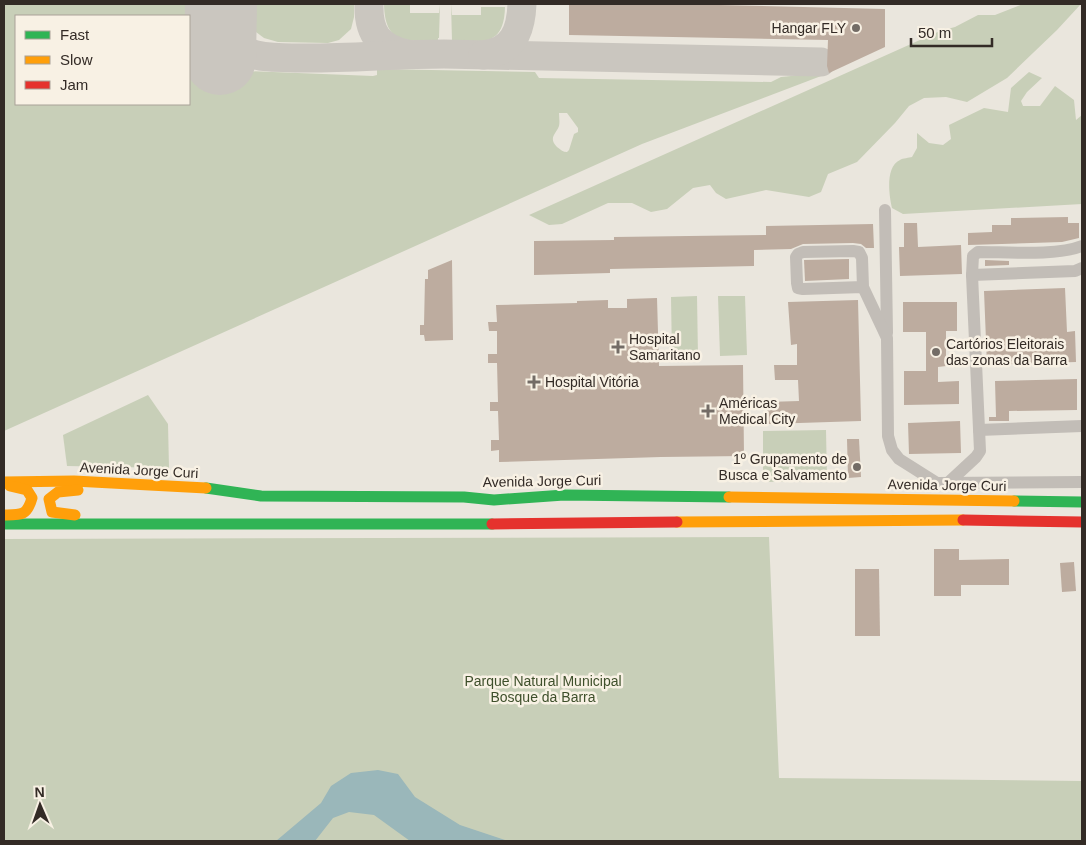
<svg xmlns="http://www.w3.org/2000/svg" width="1086" height="845" viewBox="0 0 1086 845" font-family="Arial,sans-serif">
<rect width="100%" height="100%" fill="#eae6dd"/>
<g fill="#c8cfb8" fill-rule="evenodd">
<path d="M4 4H192L190 51 194 64 245 66V71L373 76 377 75V70L379 69 535 72 539 78 771 82 781 77 801 75 808 71 820 68 829 73 642 144 4 431ZM16 16H189V104H16ZM559 113H567L578 128V132L574 134 569 150 567 152C563 152 561 150 557 147 548 138 556 134 559 126 560 122 559 117 559 113Z"/>
<path d="M250 4H354V17L351 29 339 40 328 43 278 42 264 38 256 32 252 24Z"/>
<path d="M384 4 410 5V13H439L440 4 439 38H438V41C405 40 385 45 384 4Z"/>
<path d="M451 4 452 15H481V7H505C504 47 482 42 452 41Z"/>
<path d="M1023 4H1081L1057 30 1007 78 967 102 946 97 924 98 909 106 895 123 857 162 828 174 821 192 809 197 766 190 726 199 716 193 710 185 693 188 667 209 651 212 632 203H608L562 224 549 225 529 215 940 31 955 27 978 15H995Z"/>
<path d="M1029 72 1042 78 1027 92 1021 101 1023 106H1040L1055 86 1074 100 1076 120 1082 115V204L903 214 892 208C889 195 885 167 900 160 903 158 909 158 912 157L917 148V133L929 143 943 145 951 139 949 125 984 108 1008 112 1011 88Z"/>
<path d="M697 296 698 357 672 358 671 297Z"/>
<path d="M718 296H745L747 355 720 356Z"/>
<path d="M148 395 168 424 169 468 67 466 63 435Z"/>
<path d="M826 430 827 481 763 482V431Z"/>
<path d="M769 537 779 778 1082 781V841H4V539Z"/>
</g>
<path fill="#9ab7ba" d="M378 770 398 774 415 797 460 825 508 841H410L374 815 349 812 333 818 315 841H276L321 803 331 786 351 773Z"/>
<g fill="none" stroke-linecap="round" stroke-linejoin="round">
<g stroke="#cac6bf" stroke-width="29">
<path d="M369 4C368 32 378 48 407 54"/>
<path d="M220 21C226 35 234 46 247 52 262 59 280 57 296 58 345 59 395 54 444 54L821 62"/>
<path d="M483 55C513 52 521 31 522 4"/>
</g>
<path stroke="#cac6bf" stroke-width="72" d="M220 59 221 4"/>
</g>
<g fill="#bdac9f">
<path d="M569 4H675L885 9V47L829 73 827 66 828 40 569 35Z"/>
<path d="M1068 217V223H1079V238L1062 242 968 245V233L992 232V225H1011V218Z"/>
<path d="M904 223H917L918 247 961 245 962 274 900 276 899 247H904Z"/>
<path d="M873 224 874 248H866L861 244 853 243 803 244 791 249 754 250V266L610 269V273L534 275V241L614 240V237L766 235V226Z"/>
<path d="M849 259V279L805 281 804 260Z"/>
<path d="M452 260 453 340 425 341 424 335H420V325H424L425 279H428V270Z"/>
<path d="M985 260 1009 261V265L985 266Z"/>
<path d="M1065 288 1067 332 1075 331 1076 362 987 365 984 291Z"/>
<path d="M657 298 659 366 743 365 744 456 661 457 499 462V450L491 451V440H499L498 411H490V402H498L497 363H488V354H497V331H489L488 322H497L496 305 577 303V301L608 300V308H627V299Z"/>
<path d="M858 300 861 421 768 424 767 402 799 401 798 380H775L774 365H797V344L791 345 788 302Z"/>
<path d="M903 302H957V331H946V366L938 367V382L959 381V404L904 405V371H926V332H903Z"/>
<path d="M1077 379V410L1009 411V421H989V417H996L995 381Z"/>
<path d="M960 421 961 453 909 454 908 423Z"/>
<path d="M847 439H859L861 477 848 478Z"/>
<path d="M934 549H959V560L1009 559V585H961V596H934Z"/>
<path d="M1074 562 1076 591 1062 592 1060 563Z"/>
<path d="M855 569H879L880 636H855Z"/>
</g>
<g fill="none" stroke-linecap="round" stroke-linejoin="round">
<g stroke="#c2bdb7" stroke-width="12">
<path d="M885 210 887 333"/>
<path d="M972 275 1075 271 1082 268"/>
<path d="M863 287 803 289 798 288 797 283 796 257 798 254 803 252 853 251 859 252 862 258 863 287 887 338 888 436 892 450 899 459 937 483 1082 482"/>
<path d="M979 430 1082 426"/>
<path d="M948 483 976 457 980 451 972 275 973 256 978 252C1007 252 1057 256 1082 246"/>
</g>
<g stroke="#30b455" stroke-width="11">
<path d="M206 488 261 496 464 497 494 500 564 495 729 497"/>
<path d="M1014 501 1082 502"/>
<path d="M4 524H492"/>
</g>
<g stroke="#ff9f0a" stroke-width="11">
<path d="M4 482 74 481 206 488"/>
<path d="M729 497 1014 501"/>
<path d="M4 515C21 515 27 516 32 498L27 490 10 486"/>
<path d="M75 515 52 512 49 499 58 492 78 490"/>
<path d="M677 522 963 520"/>
</g>
<g stroke="#e5322d" stroke-width="11">
<path d="M963 520 1082 522"/>
<path d="M492 524 677 522"/>
</g>
</g>
<g fill="#736c66" stroke="#f8f1e4" stroke-width="2">
<circle cx="856" cy="28" r="5"/>
<path d="M615.5 339.5h5v5h5v5h-5v5h-5v-5h-5v-5h5z"/>
<circle cx="936" cy="352" r="5"/>
<path d="M531.5 374.5h5v5h5v5h-5v5h-5v-5h-5v-5h5z"/>
<path d="M705.5 403.5h5v5h5v5h-5v5h-5v-5h-5v-5h5z"/>
<circle cx="857" cy="467" r="5"/>
</g>
<g text-anchor="middle" dominant-baseline="central" stroke-width="5" stroke-linejoin="round" paint-order="stroke">
<g font-size="14" fill="#332b26" stroke="#f8f1e4" text-anchor="start">
<text x="846" y="28" text-anchor="end">Hangar FLY</text>
<text x="629" y="339">Hospital<tspan x="629" dy="16">Samaritano</tspan></text>
<text x="946" y="344">Cartórios Eleitorais<tspan x="946" dy="16">das zonas da Barra</tspan></text>
<text x="545" y="382">Hospital Vitória</text>
<text x="719" y="403">Américas<tspan x="719" dy="16">Medical City</tspan></text>
<text x="847" y="459" text-anchor="end">1º Grupamento de<tspan x="847" dy="16">Busca e Salvamento</tspan></text>
</g>
<g font-size="14" fill="#332b26" stroke="#f8f1e4">
<text transform="translate(139 470) rotate(3)">Avenida Jorge Curi</text>
<text transform="translate(542 481) rotate(-1)">Avenida Jorge Curi</text>
<text transform="translate(947 485) rotate(1)">Avenida Jorge Curi</text>
</g>
<g font-size="14" fill="#3e4f2b" stroke="#f8f1e4">
<text x="543" y="681">Parque Natural Municipal<tspan x="543" dy="16">Bosque da Barra</tspan></text>
</g>
</g>
<rect width="1086" height="845" fill="none" stroke="#332b26" stroke-width="10"/>
<rect x="15" y="15" width="175" height="90" fill="#f8f1e4" stroke="#a9a298"/>
<rect x="25" y="31" width="25" height="8" fill="#30b455" stroke="#a9a298"/>
<text x="60" y="40" font-size="15" fill="#332b26">Fast</text>
<rect x="25" y="56" width="25" height="8" fill="#ff9f0a" stroke="#a9a298"/>
<text x="60" y="65" font-size="15" fill="#332b26">Slow</text>
<rect x="25" y="81" width="25" height="8" fill="#e5322d" stroke="#a9a298"/>
<text x="60" y="90" font-size="15" fill="#332b26">Jam</text>
<g transform="translate(40 805) rotate(358)" stroke="#f8f1e4" stroke-width="4" paint-order="stroke">
<path d="M0-4L9 19L0 12L-9 19Z" fill="#332b26"/>
<text y="-8" font-size="14" font-weight="bold" text-anchor="middle" fill="#332b26">N</text>
</g>
<path d="M911 38v8h81v-8" fill="none" stroke="#332b26" stroke-width="2.5"/>
<text x="918" y="38" font-size="15" fill="#332b26" stroke="#f8f1e4" stroke-width="4" paint-order="stroke">50 m</text>
</svg>
